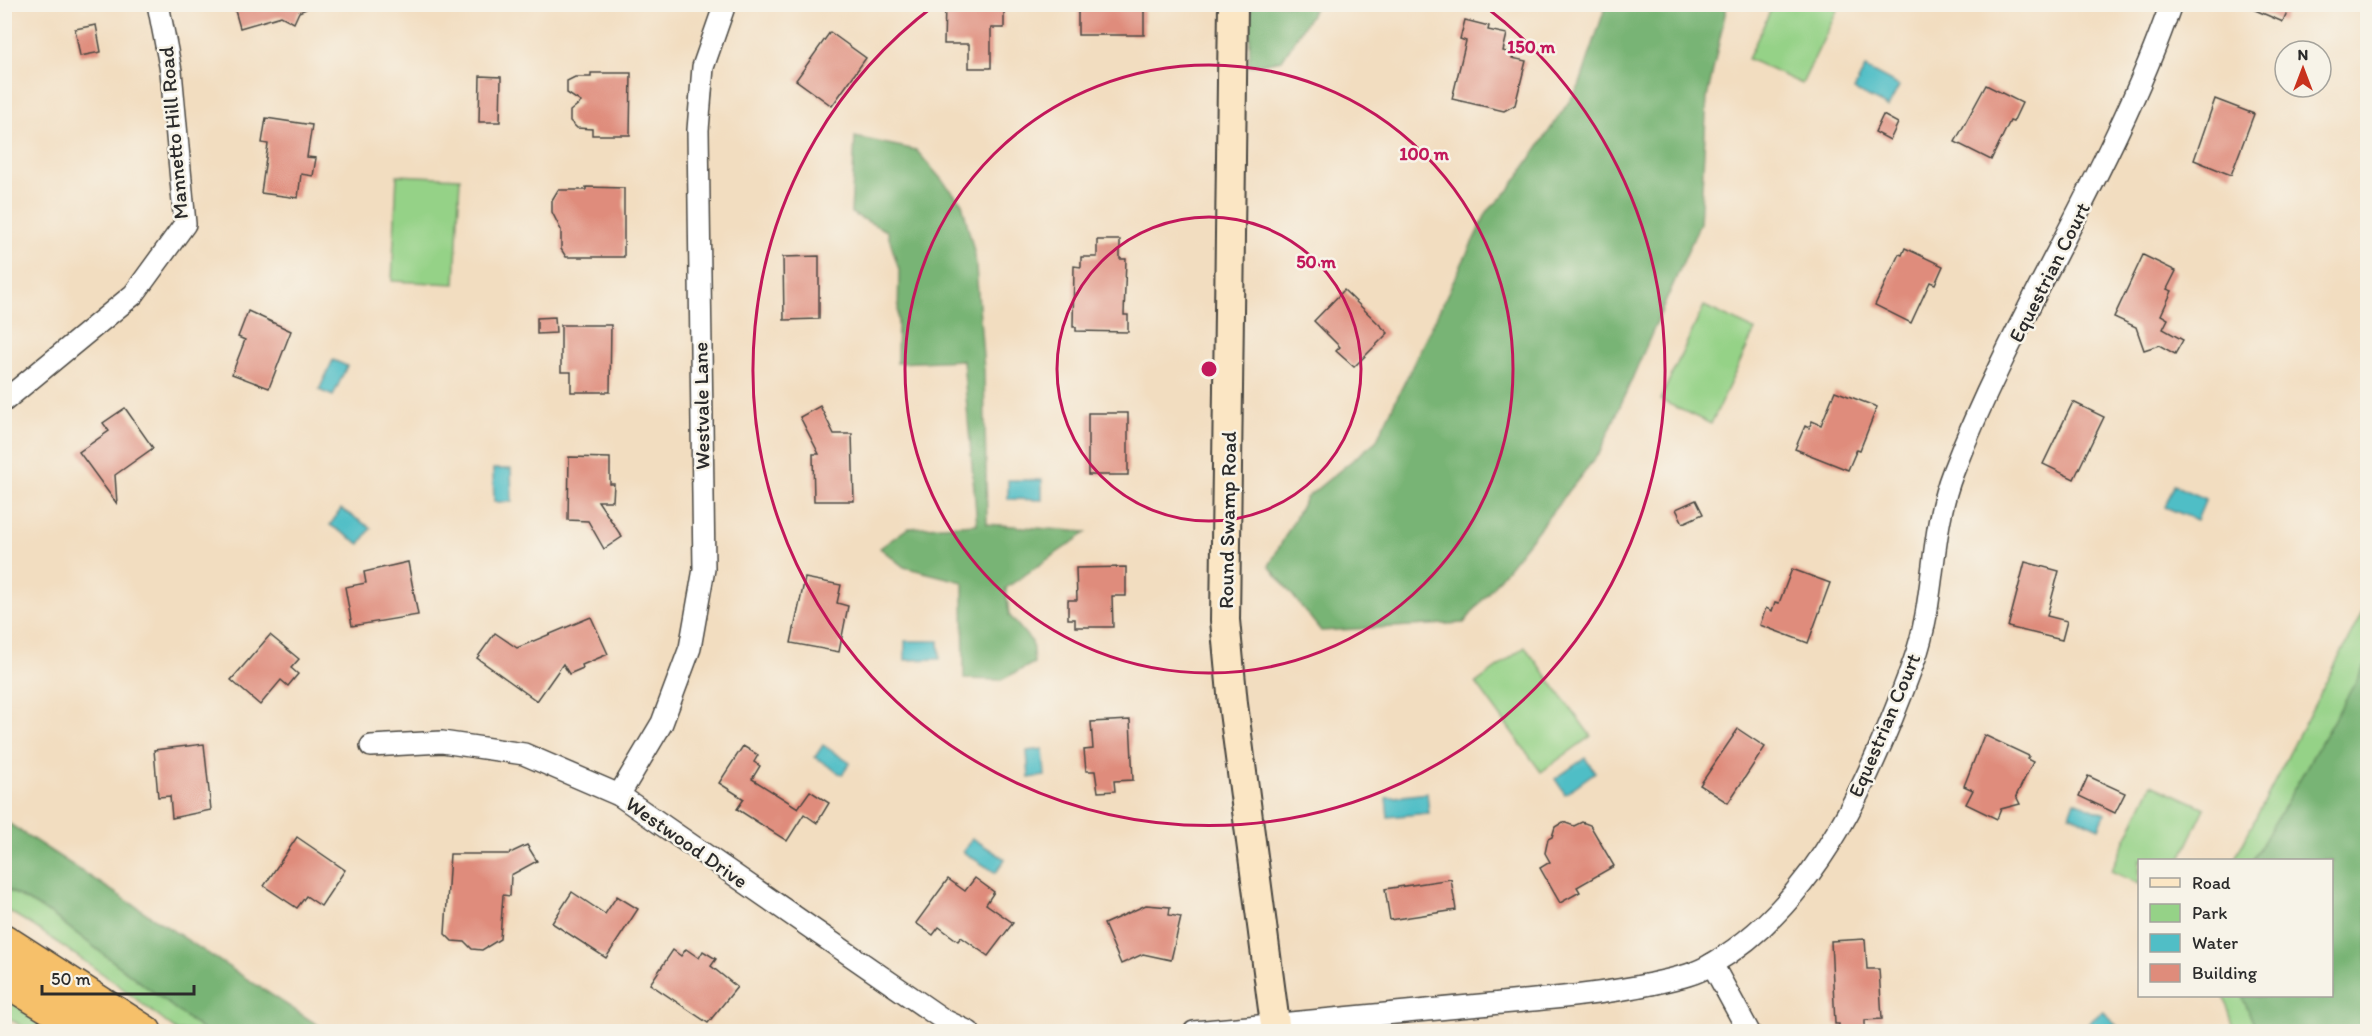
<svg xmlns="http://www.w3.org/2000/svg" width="2372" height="1036" viewBox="0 0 2372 1036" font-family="Itim,sans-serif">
<rect width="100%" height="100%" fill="#f7f3e8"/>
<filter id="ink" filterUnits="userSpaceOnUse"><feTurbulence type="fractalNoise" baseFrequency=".0167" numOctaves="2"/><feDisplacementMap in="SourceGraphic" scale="12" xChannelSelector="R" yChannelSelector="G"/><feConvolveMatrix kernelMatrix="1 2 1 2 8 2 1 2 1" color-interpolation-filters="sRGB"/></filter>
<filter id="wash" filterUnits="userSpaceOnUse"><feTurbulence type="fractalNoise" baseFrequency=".008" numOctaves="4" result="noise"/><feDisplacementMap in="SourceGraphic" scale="24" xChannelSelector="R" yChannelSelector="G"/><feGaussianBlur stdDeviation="1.35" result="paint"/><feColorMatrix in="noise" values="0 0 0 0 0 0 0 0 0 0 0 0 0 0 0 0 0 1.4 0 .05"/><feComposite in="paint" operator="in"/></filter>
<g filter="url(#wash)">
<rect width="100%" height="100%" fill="#f2ddc0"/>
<g fill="#95d287" stroke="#607e59" stroke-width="1.5">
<path d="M1773 5H1840L1802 84 1748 59Z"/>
<path d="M397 175 460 178 455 284 392 281Z"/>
<path d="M1704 306 1755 330 1711 424 1660 400Z"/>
<path d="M2367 603V1031H2235L2224 996H2332V860H2234Z"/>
<path d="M1525 647 1591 736 1541 772 1476 683Z"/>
<path d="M2152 784 2205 808 2180 860H2140L2139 884 2111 871Z"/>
<path d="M5 888 51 914 204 1031H177L113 981 32 925 5 909Z"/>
<path d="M4 995 63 1031H30L5 1016Z"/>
</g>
<g fill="#78b474" stroke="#527050" stroke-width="1.5">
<path d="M1251 5V4L1317 5 1282 60 1249 66Z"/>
<path d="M1606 5H1727L1707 98 1700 223 1600 452 1464 623 1321 631 1269 566 1306 498 1376 441 1487 212 1509 190 1579 87Z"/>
<path d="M855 137 916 150 962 203 975 255 984 370 987 524 1087 532 1006 588 1009 615 1032 642 1034 663 1001 680 964 679 963 582 904 567 880 548 908 528 977 524 963 360 897 363 899 270 887 231 851 213Z"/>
<path d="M2367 662V1031H2253L2255 1027 2242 996H2332V860H2253Z"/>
<path d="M4 821H5L327 1031H204L51 914 5 888Z"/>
</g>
<g fill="#50bec6" stroke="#3e7478" stroke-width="1.5">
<path d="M1865 68 1899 86 1888 107 1854 90Z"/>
<path d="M333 360 347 366 333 396 319 390Z"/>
<path d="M493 469H511L512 502H494Z"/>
<path d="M1008 480H1042V500L1008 499Z"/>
<path d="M2174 485 2206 499 2197 520 2165 507Z"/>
<path d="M341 509 371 528 360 544 330 525Z"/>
<path d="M905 641H939L940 659 905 660Z"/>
<path d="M823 745 850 763 842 775 815 757Z"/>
<path d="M1043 749 1045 776 1029 778 1027 751Z"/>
<path d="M1585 758 1595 772 1565 794 1555 779Z"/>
<path d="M1427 793 1429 813 1388 817 1386 798Z"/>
<path d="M2075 801 2105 814 2099 828 2070 815Z"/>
<path d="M972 838 1005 859 996 873 963 852Z"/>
<path d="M2103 1011 2118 1027 2113 1031H2079Z"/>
</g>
<g id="blocks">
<g fill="#df8c7b">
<path d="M245 4H305L306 9 299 12 294 23 281 16 240 28 234 7Z"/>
<path d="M945 4H1004V28H991V68H969V44H944Z"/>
<rect x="1078" y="4" width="66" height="31"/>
<path d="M2241 4H2291L2283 22Z"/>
<path d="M1465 20 1489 26 1488 30 1507 34 1503 51 1513 54 1512 58 1526 61 1515 105 1504 111 1452 99 1466 41 1460 39Z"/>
<path d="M96 25 101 52 80 56 75 29Z"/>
<path d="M830 32 866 58 832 106 796 80Z"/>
<path d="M591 73H631L630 135H592V129L577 128 570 121V111L581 102 567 93V81L575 77H591Z"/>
<path d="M480 76 501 77 500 122H479Z"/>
<path d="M1986 85 2022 103 2013 122 2010 121 1991 160 1955 142Z"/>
<path d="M2215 99 2254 114 2231 175 2194 160Z"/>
<path d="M1883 115 1898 123 1890 140 1875 132Z"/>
<path d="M266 118 312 125 307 157 316 158 313 176 301 174 298 198 261 193 268 144 262 143Z"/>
<path d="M586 187 624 188V257H566L561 249V230L552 212V200L558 190H586Z"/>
<path d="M1097 240H1120V259H1126L1124 315H1128V332L1076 331V327H1073L1074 266 1081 267V257H1097Z"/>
<path d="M1905 248 1943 266 1935 284 1930 282 1911 323 1875 305 1899 254 1902 255Z"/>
<path d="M2143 255 2176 271 2167 289 2172 291 2161 315 2168 319 2163 329 2183 340 2175 354 2159 345 2144 350 2136 327 2114 317Z"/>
<path d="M819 256V319L784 320 783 257Z"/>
<path d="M1344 290 1388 333 1354 367 1336 351 1340 347 1314 321Z"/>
<path d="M248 311 291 331 269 388 232 374 245 340 238 337Z"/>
<path d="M555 317 556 333 537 334V318Z"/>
<path d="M561 325H611L610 392H571V372H561Z"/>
<path d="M1835 391 1877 407 1860 450 1857 449 1848 470 1795 449 1805 426 1809 428 1812 421 1821 425Z"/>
<path d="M2073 402 2104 417 2074 479 2043 464Z"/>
<path d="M820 406 834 434H852L854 501H814L813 454H819L800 417Z"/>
<path d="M125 408 153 448 115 475 117 504 79 452 109 431 103 423Z"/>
<rect x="1088" y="413" width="40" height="62"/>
<path d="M569 457 610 458V484H614L613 501H598L622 537 604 549 588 521 568 520Z"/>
<path d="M1696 500 1703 514 1683 523 1676 509Z"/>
<path d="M408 562 418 615 352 626 345 587 366 583 364 572Z"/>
<path d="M2025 562 2059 571 2047 616 2067 621 2062 640 2008 627Z"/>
<path d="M1126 567V596H1112L1113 627H1075V619H1068V600H1077L1076 568Z"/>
<path d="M1792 569 1830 583 1808 643 1760 625 1766 608 1772 611 1775 602 1779 603Z"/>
<path d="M805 578 841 585 837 603 848 606 839 652 791 643Z"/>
<path d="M591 617 608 654 582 665 583 668 569 674 563 664 537 701 477 658 495 633 517 648Z"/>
<path d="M270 635 299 659 291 668 298 674 288 686 281 680 260 705 231 680Z"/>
<path d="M1130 720 1133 780 1114 781 1115 791 1098 792 1095 771H1086L1084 750 1093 749 1091 722Z"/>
<path d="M1738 729 1765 747 1728 803 1700 785Z"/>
<path d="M1984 735 2029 756 2027 759 2033 762 2016 796 2020 804 2001 809 1997 819 1966 804 1973 790 1964 786Z"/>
<path d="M204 744 211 810 172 818 170 796 158 797 154 750Z"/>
<path d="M743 746 758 755 754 762 760 766 752 779 798 808 810 791 829 803 817 823 804 814 787 841 737 809 744 799 719 783Z"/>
<path d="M2088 776 2125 793 2115 813 2079 796Z"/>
<path d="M1563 822 1574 826 1582 822 1590 825 1614 866 1577 887 1580 892 1560 903 1540 868 1550 862 1545 853 1548 839 1552 837 1555 827Z"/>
<path d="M297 837 345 870 321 906 306 896 297 908 264 886Z"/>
<path d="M527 845 537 861 511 875 510 896 503 895 500 939 482 950 472 949 465 942 452 941 445 934 450 854H508Z"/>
<path d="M975 878 994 892 986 904 1013 923 988 956 961 937 958 941 939 927 933 935 916 923 948 879 965 891Z"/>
<path d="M1451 879 1456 910 1390 920 1385 889Z"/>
<path d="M572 892 605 914 617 896 638 909 606 958 552 923Z"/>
<path d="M1146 905 1170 907 1169 915 1181 917 1171 960 1143 954 1121 964 1104 924Z"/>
<path d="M1865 939 1867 969H1879L1882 1019 1865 1020V1032H1839V1024H1835L1831 941Z"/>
<path d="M686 949 699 958 703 951 716 959 711 966 737 987 708 1023 650 984 673 950 681 956Z"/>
</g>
</g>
</g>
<g filter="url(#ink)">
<use href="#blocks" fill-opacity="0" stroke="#494641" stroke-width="1.5"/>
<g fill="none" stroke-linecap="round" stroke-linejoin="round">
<defs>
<g id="street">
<path d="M4 401 134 294 185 224 171 71 158 4"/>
<path d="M371 746 442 742 524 754 619 795 944 1020 969 1032"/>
<path d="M619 795 662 723 690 648 704 569 698 130 703 67 725 4"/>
<path d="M1712 964 1749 1032"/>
<path d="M1194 1032C1293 1023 1392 1014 1491 1004 1545 999 1598 995 1651 984 1672 979 1693 976 1712 964 1818 903 1874 771 1914 661 1936 601 1929 533 1953 472 2015 312 2114 168 2171 4"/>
</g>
<path id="secondary" d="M1233 4 1225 620 1233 704 1276 1032"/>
<g id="highway">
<path d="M4 941 145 1032"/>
<path d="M4 979 91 1032"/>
</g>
</defs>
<use href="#street" stroke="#494641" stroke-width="24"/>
<use href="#secondary" stroke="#494641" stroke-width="32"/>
<use href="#highway" stroke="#494641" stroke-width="36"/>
<use href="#street" stroke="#fff" stroke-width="21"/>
<use href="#secondary" stroke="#fbe6c4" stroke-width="28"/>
<use href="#highway" stroke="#f6c06b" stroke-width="33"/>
</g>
</g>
<g fill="none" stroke="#c2185b" stroke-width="3">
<circle cx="1209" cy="369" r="152"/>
<circle cx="1209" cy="369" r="304"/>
<path d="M1483 5A456 456 0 1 1 935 5"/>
</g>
<g text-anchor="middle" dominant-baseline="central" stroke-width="5" stroke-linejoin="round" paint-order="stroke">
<g font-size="21" fill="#2b2b2b" stroke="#f7f3e8">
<text transform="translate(173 133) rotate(-95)">Mannetto Hill Road</text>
<text transform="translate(2049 272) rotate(-63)">Equestrian Court</text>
<text transform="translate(701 406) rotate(-91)">Westvale Lane</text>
<text transform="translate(1227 520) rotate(-89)">Round Swamp Road</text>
<text transform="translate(1884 725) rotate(-67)">Equestrian Court</text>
<text transform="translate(687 842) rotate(35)">Westwood Drive</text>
</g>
</g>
<circle cx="1209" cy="369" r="9" fill="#c2185b" stroke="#f7f3e8" stroke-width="3"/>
<g font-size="18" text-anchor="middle" font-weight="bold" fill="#c2185b" stroke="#f7f3e8" stroke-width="5" stroke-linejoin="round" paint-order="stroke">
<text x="1531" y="53">150 m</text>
<text x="1424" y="160">100 m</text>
<text x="1316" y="268">50 m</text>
</g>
<rect width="2372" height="1036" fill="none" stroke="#f7f3e8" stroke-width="24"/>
<rect x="2138" y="859" width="195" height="138" fill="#f7f3e8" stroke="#a5a39c" stroke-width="1.5"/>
<rect x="2150" y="878" width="30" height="9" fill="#fbe6c4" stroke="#a5a39c" stroke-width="1.5"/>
<text x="2192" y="889" font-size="18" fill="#2b2b2b">Road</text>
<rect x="2150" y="904" width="30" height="18" fill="#95d287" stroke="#a5a39c" stroke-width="1.5"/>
<text x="2192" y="919" font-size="18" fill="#2b2b2b">Park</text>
<rect x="2150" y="934" width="30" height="18" fill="#50bec6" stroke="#a5a39c" stroke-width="1.5"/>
<text x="2192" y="949" font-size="18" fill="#2b2b2b">Water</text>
<rect x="2150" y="964" width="30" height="18" fill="#df8c7b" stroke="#a5a39c" stroke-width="1.5"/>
<text x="2192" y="979" font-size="18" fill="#2b2b2b">Building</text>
<g transform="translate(2303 69)"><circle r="28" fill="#f7f3e8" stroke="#a5a39c" stroke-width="1.5"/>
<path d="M0-4.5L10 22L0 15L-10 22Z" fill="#c8321e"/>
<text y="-9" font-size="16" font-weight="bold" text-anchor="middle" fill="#2b2b2b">N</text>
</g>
<path d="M42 985v9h152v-9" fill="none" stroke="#2b2b2b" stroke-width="3"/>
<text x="51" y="985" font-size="18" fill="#2b2b2b" stroke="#f7f3e8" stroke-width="4.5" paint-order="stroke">50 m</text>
</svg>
